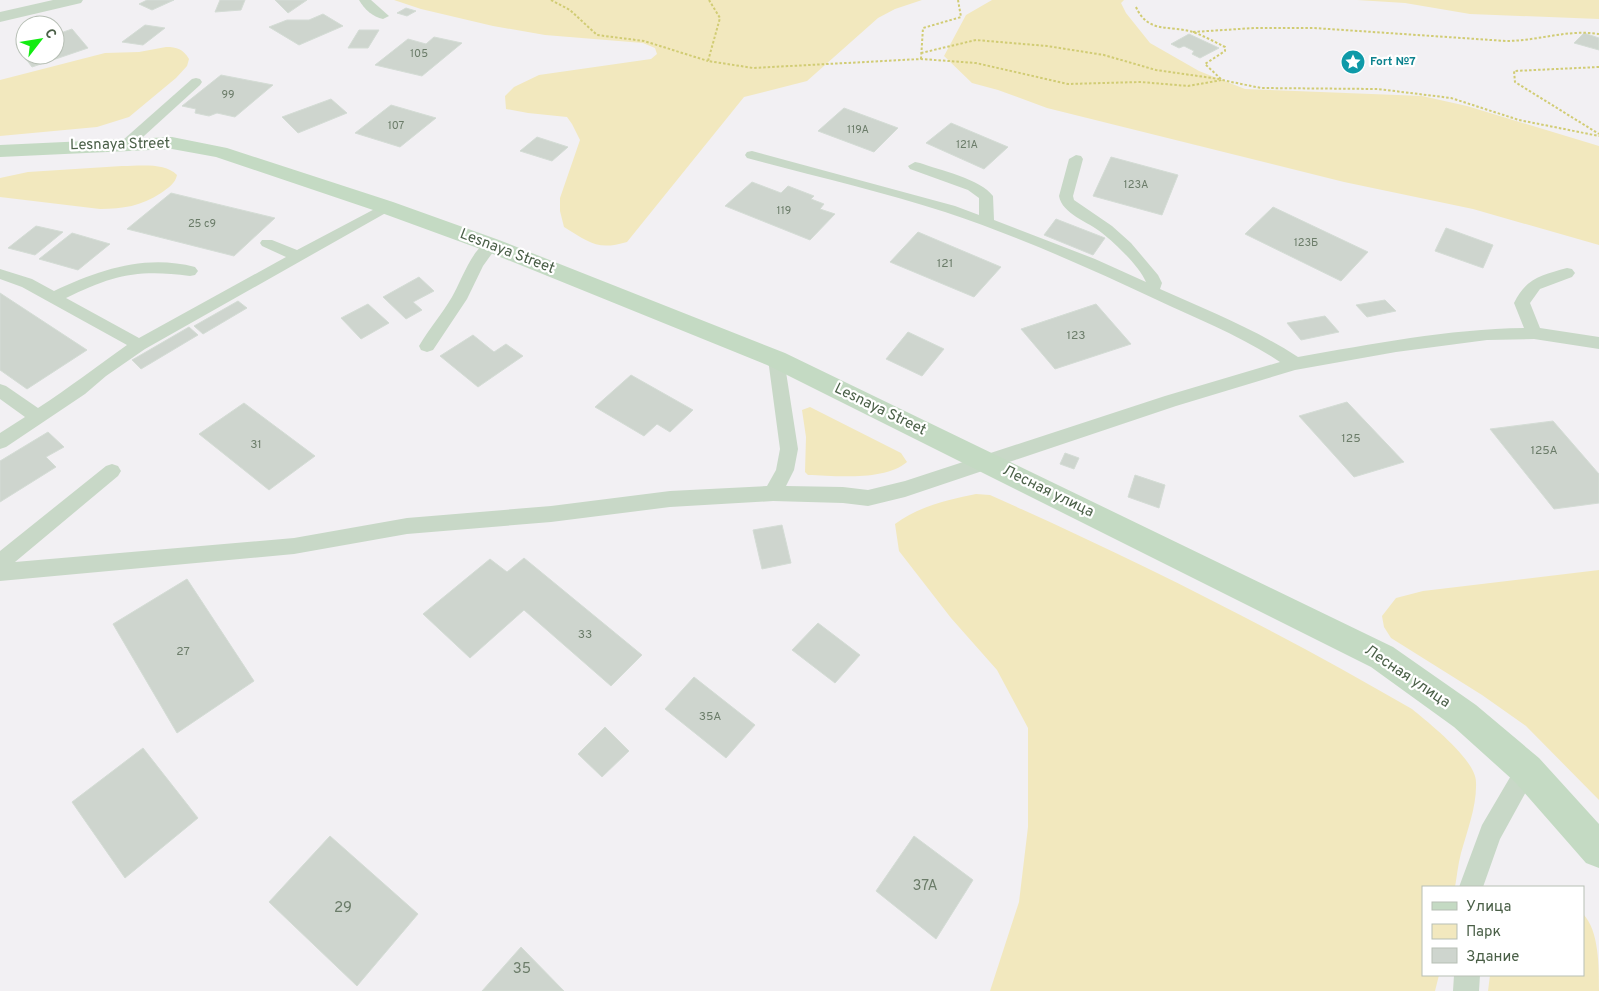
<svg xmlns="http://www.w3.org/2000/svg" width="1599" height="991" viewBox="0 0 1599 991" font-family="Overpass,sans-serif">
<rect width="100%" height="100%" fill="#f2f0f3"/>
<g fill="#f2e8be">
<path d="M394 0H922L895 9 878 18 807 81 744 97 627 242C597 251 589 242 564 227L560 211V198L580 140 572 124 567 117 528 113 506 109 505 96 514 87 539 75 651 59 657 54 655 48 643 43 545 35 493 26 421 9Z"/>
<path d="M992 0H1124L1121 3 1126 13 1150 43 1199 71 1245 89 1422 96 1467 106 1599 146V245L1473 209 1344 182 1047 108 998 90 972 83 944 56 966 15Z"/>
<path d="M1357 0H1599V19L1470 14 1405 3Z"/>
<path d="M166 47C177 47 183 49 189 59L187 66 176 78 129 117 97 127 0 136V80L105 53 139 52Z"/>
<path d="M122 166C139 166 165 162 177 175 175 184 168 188 161 193 141 206 123 209 100 209L0 197V178L28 172Z"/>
<path d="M810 407 901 453 907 462C885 481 836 476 808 475L805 472 806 437 802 410Z"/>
<path d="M976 494 990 495C1134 559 1276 630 1412 709 1429 723 1476 760 1476 782 1477 806 1467 831 1461 853 1458 864 1457 876 1455 887H1423V975H1439L1435 991H990L1019 902 1028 827V728L997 670 951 618 899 551 895 524C919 506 948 500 976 494Z"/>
<path d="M1599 570V800L1526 726 1482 695 1391 638 1384 627 1382 616 1396 598 1423 591Z"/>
<path d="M1583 914C1599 930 1599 966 1599 991H1488L1490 975H1583Z"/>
</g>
<g fill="#ced5ce" stroke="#d4dcd5">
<path d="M147 0H174L152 10 139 4Z"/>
<path d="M220 0H245L241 10 215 12Z"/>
<path d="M275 0H307L288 13Z"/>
<path d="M406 8 416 11 407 16 397 13Z"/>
<path d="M323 14 343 26 299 45 269 27 287 20H309Z"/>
<path d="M145 25 165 28 143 45 122 42Z"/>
<path d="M72 29 88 48 32 67 17 47 25 44V55H55V35Z"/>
<path d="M359 30H379L368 48H348Z"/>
<path d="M1584 33 1599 38V50L1574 43Z"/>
<path d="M1189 34 1219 48 1200 58 1192 54 1194 51 1184 46 1179 48 1171 44Z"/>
<path d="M434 37 462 43 422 76 375 65 408 39 426 44Z"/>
<path d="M221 75 273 85 235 117 217 113 209 116 195 113 196 109 182 106Z"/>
<path d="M331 99 347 113 298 133 282 117Z"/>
<path d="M391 105 436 118 400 147 355 133Z"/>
<path d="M844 108 898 128 874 152 818 131Z"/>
<path d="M951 123 1008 147 984 169 926 143Z"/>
<path d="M537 137 568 147 552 161 520 151Z"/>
<path d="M1111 157 1178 175 1162 215 1093 196Z"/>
<path d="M752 182 781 193 788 186 814 196 811 199 824 204 820 209 835 214 810 240 725 206Z"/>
<path d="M171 193 275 218 234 256 127 229Z"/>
<path d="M1273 207 1368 252 1341 281 1245 234Z"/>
<path d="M1056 219 1105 238 1093 255 1044 235Z"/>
<path d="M36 226 63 232 35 255 8 248Z"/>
<path d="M1446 228 1493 245 1483 268 1435 251Z"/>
<path d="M918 232 1001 267 974 297 890 262Z"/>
<path d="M72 233 110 244 78 270 39 259Z"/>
<path d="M419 277 434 291 413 302 422 310 406 319 383 297Z"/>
<path d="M0 293 87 350 27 389 0 370Z"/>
<path d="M1385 300 1396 311 1367 317 1356 305Z"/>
<path d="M238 301 247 308 203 334 194 326Z"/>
<path d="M368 304 389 323 361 339 341 318Z"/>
<path d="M1096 304 1131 344 1055 369 1021 329Z"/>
<path d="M1325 316 1339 332 1301 340 1287 323Z"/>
<path d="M189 327 198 335 141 369 132 360Z"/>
<path d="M908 332 944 349 922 376 886 359Z"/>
<path d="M473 335 494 352 506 344 523 356 478 387 440 356Z"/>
<path d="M631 375 693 410 670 432 657 424 644 436 595 407Z"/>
<path d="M1347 402 1404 462 1354 477 1299 416Z"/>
<path d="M244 403 315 456 269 490 199 434Z"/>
<path d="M1553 421 1599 474V503L1554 509 1490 429Z"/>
<path d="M48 432 64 447 46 457 56 467 0 502V461Z"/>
<path d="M1065 453 1079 458 1074 469 1060 464Z"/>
<path d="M1135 475 1165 485 1159 508 1128 497Z"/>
<path d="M782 525 791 563 762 569 753 530Z"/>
<path d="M524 558 642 655 611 686 524 610 470 658 423 614 490 559 507 572Z"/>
<path d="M187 579 254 681 177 733 113 624Z"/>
<path d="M818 623 860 655 835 683 792 650Z"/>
<path d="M694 677 755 725 726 758 665 709Z"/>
<path d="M605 727 629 751 602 777 578 754Z"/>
<path d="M143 748 198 818 125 878 72 802Z"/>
<path d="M330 836 418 914 357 986 269 902Z"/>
<path d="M914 836 973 880 936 939 876 891Z"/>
<path d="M521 947 564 991H482Z"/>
</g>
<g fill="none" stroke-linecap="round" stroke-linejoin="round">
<g stroke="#d1cc74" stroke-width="2" stroke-dasharray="2.5 2" stroke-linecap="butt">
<path d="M551 0 570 10 597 35 644 41 708 61"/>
<path d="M709 0 720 18 708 61 753 68 921 59 976 63 1068 84 1141 82 1188 86 1222 80"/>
<path d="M1136 7C1148 34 1170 25 1193 32 1204 36 1215 42 1225 47V51L1205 64 1222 80 1261 88 1378 89 1451 98 1519 120 1599 136"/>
<path d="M1193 32 1254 28H1314L1506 41C1538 41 1567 29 1599 34"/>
<path d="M921 53 976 40 1047 46 1104 55 1156 70 1219 79"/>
<path d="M921 59 923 28 961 17 958 0"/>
<path d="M1599 67 1514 71 1515 82 1599 134"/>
</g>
<g fill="#c8d8c7" fill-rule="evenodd">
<path d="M359 0H371L389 16 383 19C373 17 364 9 359 0Z"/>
<path d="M196 78 200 79 202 82 200 85 133 146H123L121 143 123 140 192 79Z"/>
<path d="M752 151 955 206 979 215V198L968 190 910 169 908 166 915 162 920 163C939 170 981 179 993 196L994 220 1095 259 1146 282C1139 266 1116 244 1102 233 1089 222 1062 214 1059 196L1069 159 1076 155 1081 156 1083 159 1073 196 1074 200 1112 226 1131 243 1158 275 1162 283 1160 289C1207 310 1255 329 1298 357 1372 344 1448 329 1524 328L1514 303C1526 278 1542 275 1567 268L1572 269 1575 273 1572 277 1540 289 1530 303 1540 328 1599 337V349L1534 339 1487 340 1396 352 1295 370 1176 406 905 497 868 506 843 503 773 501 670 507 551 522 407 534 294 554 0 581V551L106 466 112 464 118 466 121 471 118 476 15 562 294 538 407 518 551 506 670 491 767 486 776 470 780 449 768 359 770 355 776 353 782 355 784 359 798 449 794 470 786 486 843 487 868 490 905 481 1165 396 1280 362C1241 336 1198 319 1155 299 1087 267 1017 236 945 212 880 191 813 176 747 158L745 155 747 152Z"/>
<path d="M386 203 391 204 393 207 391 210 145 349 106 376 85 394 6 447 0 449V433L25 417 0 399V384L6 386 38 408C69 388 97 366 127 345L22 287 0 279V269L32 279 54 291C99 270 145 254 195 267L198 271 195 275 190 276C138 269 113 275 66 298L139 338 286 257 262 246 260 243 262 240H272L297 250Z"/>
<path d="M491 240 496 242 498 245 483 266 467 299 433 350 427 352 421 350 419 346C429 329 442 314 452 297 461 282 473 245 491 240Z"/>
<path d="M1527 759 1535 762 1538 770 1500 839 1483 887H1459L1482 825 1519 762Z"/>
<path d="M1454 975H1480L1479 991H1453Z"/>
</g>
<path fill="#c8d8c7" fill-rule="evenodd" d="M53 0H83L81 3 0 22V12Z"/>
<path fill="#c4dac3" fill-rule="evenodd" d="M172 137 227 148 393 202 499 240 785 353 1393 647 1476 705 1539 758 1599 824V868L1586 863 1515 782 1454 727 1371 667 767 365 483 250 379 212 216 157 172 149 0 157V145Z"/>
</g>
<defs>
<symbol id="sight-disc" viewBox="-11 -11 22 22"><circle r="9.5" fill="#0f9aa8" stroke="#fff"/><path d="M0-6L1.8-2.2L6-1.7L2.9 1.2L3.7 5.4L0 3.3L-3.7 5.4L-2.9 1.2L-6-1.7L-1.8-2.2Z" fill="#fff"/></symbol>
</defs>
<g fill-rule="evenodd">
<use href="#sight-disc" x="1339" y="48" width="28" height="28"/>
</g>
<g text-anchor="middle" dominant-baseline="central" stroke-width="4.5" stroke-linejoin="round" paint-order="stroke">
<g font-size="11" fill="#6b7c69">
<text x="419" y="54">105</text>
<text x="228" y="95">99</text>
<text x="396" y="126">107</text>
<text x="858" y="130">119А</text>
<text x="967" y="145">121А</text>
<text x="1136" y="185">123А</text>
<text x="784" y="211">119</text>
<text x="202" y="224">25 с9</text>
<text x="1306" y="243">123Б</text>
</g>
<g font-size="12" font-weight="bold" fill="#0d838f" stroke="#fff" text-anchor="start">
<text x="1370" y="62">Fort №7</text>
</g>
<g font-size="12" fill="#6b7c69">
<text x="945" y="264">121</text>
<text x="1076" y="336">123</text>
<text x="1351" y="439">125</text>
<text x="256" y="445">31</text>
<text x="1544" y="451">125А</text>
<text x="585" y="635">33</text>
<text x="183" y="652">27</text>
<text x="710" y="717">35А</text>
</g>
<g font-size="15" fill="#4a5f47" stroke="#fff">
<text transform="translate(120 145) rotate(-1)">Lesnaya Street</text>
<text transform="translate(507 252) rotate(21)">Lesnaya Street</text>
<text transform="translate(880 410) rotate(26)">Lesnaya Street</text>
<text transform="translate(1048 492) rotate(26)">Лесная улица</text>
<text transform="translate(1407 677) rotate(34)">Лесная улица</text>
</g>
<g font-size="15" fill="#6b7c69">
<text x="925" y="886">37А</text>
<text x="343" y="908">29</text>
<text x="522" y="969">35</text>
</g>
</g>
<rect x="1422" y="886" width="162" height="90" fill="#ffffff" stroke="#b7bfb5"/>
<rect x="1432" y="902" width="25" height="8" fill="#c4dac3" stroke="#b7bfb5"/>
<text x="1466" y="911" font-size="15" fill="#4a5f47">Улица</text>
<rect x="1432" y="924" width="25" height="15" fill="#f2e8be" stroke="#b7bfb5"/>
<text x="1466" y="936" font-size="15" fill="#4a5f47">Парк</text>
<rect x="1432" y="948" width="25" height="15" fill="#ced5ce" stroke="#b7bfb5"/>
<text x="1466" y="961" font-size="15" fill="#4a5f47">Здание</text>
<g transform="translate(40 40) rotate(59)"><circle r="24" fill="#ffffff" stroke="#b7bfb5"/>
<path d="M0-4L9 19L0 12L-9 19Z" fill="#12ec11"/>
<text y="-8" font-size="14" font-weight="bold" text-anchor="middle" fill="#4a5f47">С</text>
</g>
</svg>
